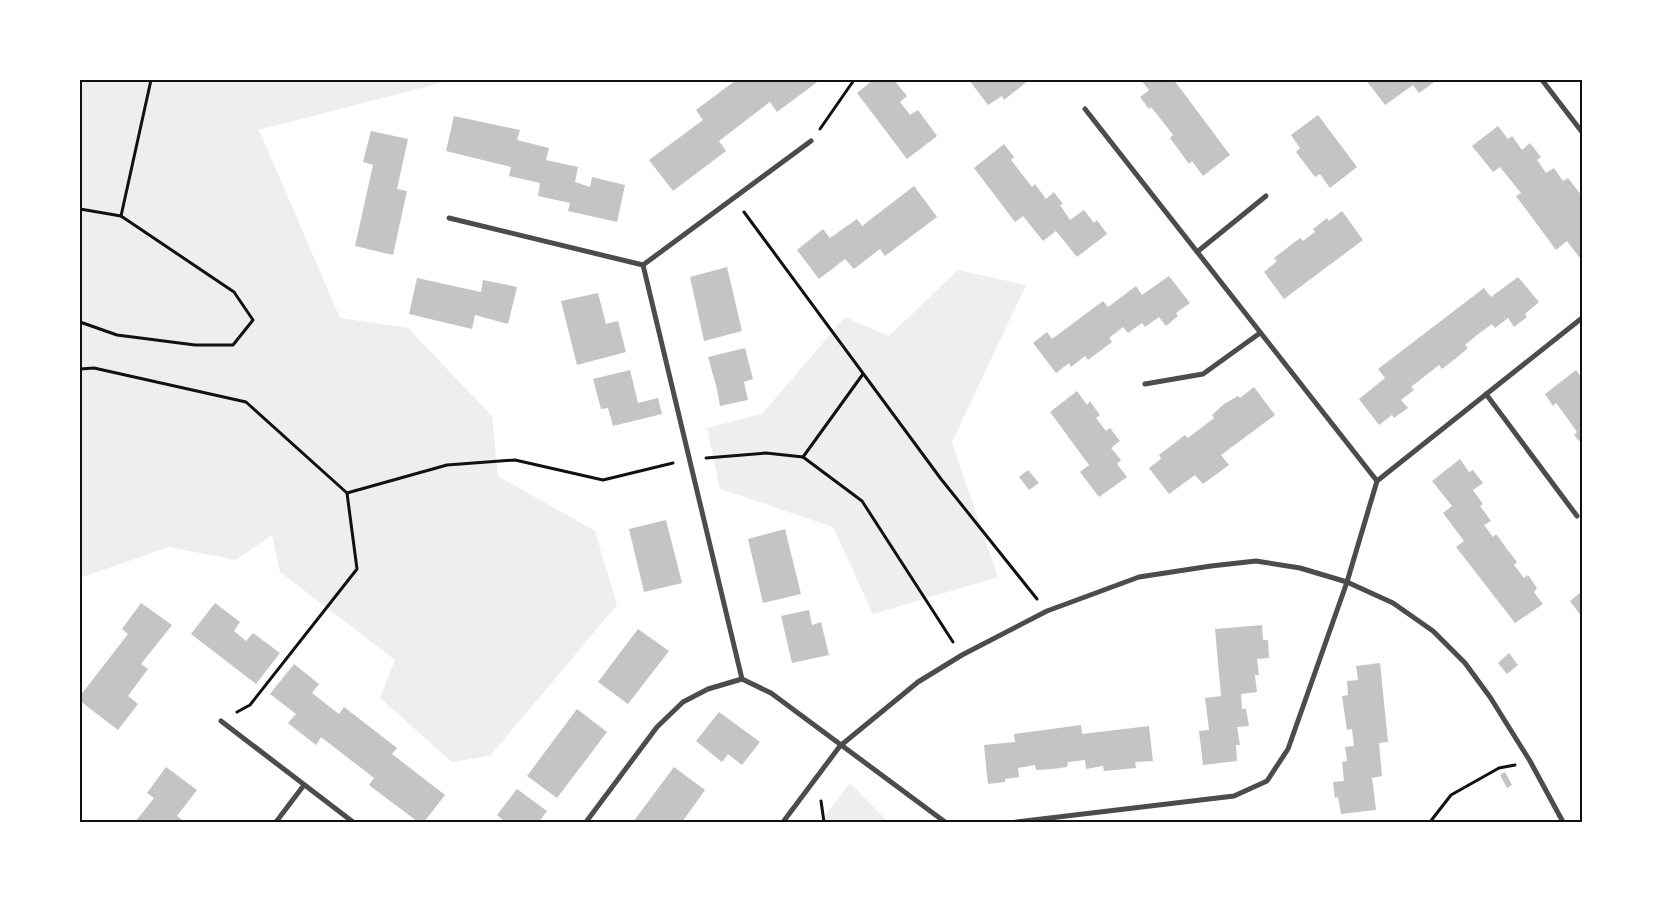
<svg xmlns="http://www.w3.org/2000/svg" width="1662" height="902" viewBox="0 0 1662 902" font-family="'Noto Sans',sans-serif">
<rect width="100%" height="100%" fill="#fff"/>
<g fill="#eee">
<path d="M80 80H452L259 130 340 318 408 328 492 416 498 476 595 531 617 605 490 756 452 762 380 698 395 660 280 572 272 535 236 560 169 547 80 578Z"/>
<path d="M958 270 1026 285 952 442 998 577 873 614 833 527 720 489 707 428 762 414 845 317 889 336Z"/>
<path d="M850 783 888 822H820Z"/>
</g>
<g fill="#c4c4c4">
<path d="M736 80H820L777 112 770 102 719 141 726 151 673 191 649 160 703 120 696 110Z"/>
<path d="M873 80H894L907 96 900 102 910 115 918 110 937 136 907 159 857 93Z"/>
<path d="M969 80H1029L1004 100 1002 96 988 105Z"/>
<path d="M1141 80H1174L1230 155 1203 176 1192 161 1189 164 1170 138 1173 135 1163 122 1151 107 1149 109 1140 97 1149 90Z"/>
<path d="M1366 80H1437L1419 93 1413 85 1385 105Z"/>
<path d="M1318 115 1357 167 1330 188 1320 174 1315 177 1296 152 1300 148 1291 135Z"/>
<path d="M454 116 520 130 517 140 549 148 546 160 578 167 575 182 590 187 592 177 625 185 617 222 568 211 570 203 538 196 540 183 509 176 511 167 446 151Z"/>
<path d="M1498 126 1508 139 1512 136 1522 150 1530 143 1541 157 1537 160 1546 173 1554 168 1563 181 1568 178 1582 196V261L1567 241 1556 250 1516 196 1521 193 1500 167 1493 172 1472 146Z"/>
<path d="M371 131 408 139 397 189 407 191 393 255 355 246 373 165 363 162Z"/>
<path d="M1004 144 1014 157 1011 160 1032 187 1035 184 1046 199 1054 192 1063 204 1060 205 1070 220 1084 210 1094 223 1097 220 1107 234 1077 257 1056 231 1043 241 1023 216 1015 222 974 168Z"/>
<path d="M914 186 937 217 885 256 880 249 854 269 845 259 819 279 797 250 823 229 830 238 857 219 862 226Z"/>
<path d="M1342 211 1363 240 1284 299 1264 272 1277 261 1274 258 1300 238 1303 241 1315 232 1313 229 1327 218 1329 221Z"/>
<path d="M727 267 742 331 704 341 690 277Z"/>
<path d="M1169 276 1190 303 1176 313 1178 316 1166 326 1159 317 1145 327 1142 323 1128 333 1123 327 1109 338 1112 342 1088 360 1085 356 1071 367 1069 363 1056 373 1033 343 1047 332 1052 339 1103 301 1108 307 1136 286 1142 295Z"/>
<path d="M1518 277 1539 302 1525 314 1527 317 1514 327 1508 318 1495 328 1492 324 1477 335 1465 345 1468 348 1455 359 1442 369 1439 365 1411 387 1414 390 1401 400 1408 408 1394 418 1392 415 1379 425 1359 399 1385 378 1378 369 1484 288 1491 297Z"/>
<path d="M417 278 481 292 483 280 517 287 508 324 475 315 472 329 409 314Z"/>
<path d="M598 293 606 324 618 321 626 352 577 365 561 301Z"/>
<path d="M745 348 753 379 744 382 748 400 720 406 717 389 708 357Z"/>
<path d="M630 370 638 403 658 398 662 414 613 426 608 408 601 409 593 379Z"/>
<path d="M1576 370 1582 378V444L1574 435 1577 432 1567 418 1556 403 1553 406 1545 394Z"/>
<path d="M1254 387 1275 415 1221 455 1229 465 1203 484 1195 475 1169 494 1149 468 1161 459 1159 455 1185 435 1188 438 1214 418 1212 415 1224 404 1238 396 1240 398Z"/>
<path d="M1077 391 1087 405 1090 401 1100 415 1096 418 1106 431 1110 428 1120 441 1111 448 1121 460 1117 464 1127 477 1099 497 1080 472 1089 465 1050 412Z"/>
<path d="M1460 459 1469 472 1473 470 1483 483 1473 490 1483 504 1480 506 1491 521 1484 525 1493 537 1496 534 1507 549 1517 562 1514 565 1524 578 1528 575 1537 588 1534 592 1543 604 1515 623 1456 547 1464 541 1443 513 1452 506 1432 481Z"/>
<path d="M1028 470 1039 483 1029 490 1019 477Z"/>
<path d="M666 520 682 583 644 592 629 529Z"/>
<path d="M785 529 801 594 763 603 748 539Z"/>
<path d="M1582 591V617L1570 601Z"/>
<path d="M141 603 172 625 141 664 148 669 128 696 138 704 118 730 80 701V696L128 634 122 629Z"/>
<path d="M215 603 240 622 234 631 246 641 253 633 280 653 256 684 191 634Z"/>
<path d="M809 610 812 625 821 622 829 655 792 663 781 616Z"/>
<path d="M1262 625 1263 640H1268L1269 658 1257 659 1259 675H1255L1257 692 1241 694 1242 709H1246L1249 726 1237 727 1240 745H1236L1237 761 1203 765 1199 731 1209 730 1205 698 1221 696 1215 629Z"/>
<path d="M638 629 669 651 628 704 598 682Z"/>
<path d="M1509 653 1518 665 1507 674 1498 663Z"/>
<path d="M1380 663 1388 742 1379 743 1382 776 1372 778 1376 810 1341 814 1338 797 1335 798 1333 782 1344 781 1342 762 1347 761 1345 747 1354 746 1352 729 1347 730 1342 696 1348 695 1347 681 1358 680 1356 666Z"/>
<path d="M294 664 319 684 312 693 339 714 344 707 397 748 392 754 445 795 424 822H418L369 785 374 778 321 737 316 745 288 723 296 714 270 694Z"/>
<path d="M577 709 607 732 557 798 527 776Z"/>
<path d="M719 712 760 742 742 765 728 754 722 762 696 741Z"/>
<path d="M1081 725 1082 734 1149 726 1153 761 1135 762 1136 768 1104 771 1103 766 1086 769 1085 760 1068 762 1067 767 1053 769 1036 770 1035 765 1018 768 1019 777 1005 779V782L988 784 984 745 1015 742 1014 734Z"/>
<path d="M166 767 197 790 177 816 185 822H135L154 798 147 793Z"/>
<path d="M674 767 705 790 682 822H633Z"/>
<path d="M1505 772 1512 785 1507 788 1500 775Z"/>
<path d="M517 789 547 811 539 822H503L504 821 497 815Z"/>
</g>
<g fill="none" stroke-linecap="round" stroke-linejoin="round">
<g stroke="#111" stroke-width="3">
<path d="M820 129 854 80"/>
<path d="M80 209 121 216 234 292 253 320 233 345H195L117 335 80 322"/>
<path d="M744 212 941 479 1037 599"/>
<path d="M121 216 151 80"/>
<path d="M80 369 94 368 246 402 347 493 357 569 250 705 237 712"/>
<path d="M803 457 863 374"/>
<path d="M706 458 766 453 803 457 862 501 953 642"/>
<path d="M347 493 447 465 515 460 603 480 673 463"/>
<path d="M821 801 824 822"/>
<path d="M1430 822 1451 795 1499 768 1515 765"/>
</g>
<g stroke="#4c4c4c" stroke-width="5">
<path d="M1542 80 1582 132"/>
<path d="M1085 109 1377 481"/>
<path d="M449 218 643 265 811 141"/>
<path d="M1197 252 1266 196"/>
<path d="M643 265 742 679"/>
<path d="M1145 384 1203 374 1260 333"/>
<path d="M1486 394 1577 516"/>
<path d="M221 721 353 822"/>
<path d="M276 822 304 785"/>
<path d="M586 822 657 727 683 702 708 689 742 679 771 693 945 822"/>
<path d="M783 822 840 746 918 682 962 655 1047 611 1139 577 1211 566 1256 561 1300 568 1347 582 1393 603 1433 631 1465 663 1490 697 1530 761 1563 822"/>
<path d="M1016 822 1234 796 1267 781 1288 749 1347 582 1377 481 1582 318"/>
</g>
</g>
<rect width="1662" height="902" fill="none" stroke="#ffffff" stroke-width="162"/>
<rect x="81" y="81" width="1500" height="740" fill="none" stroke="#111" stroke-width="2"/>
</svg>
